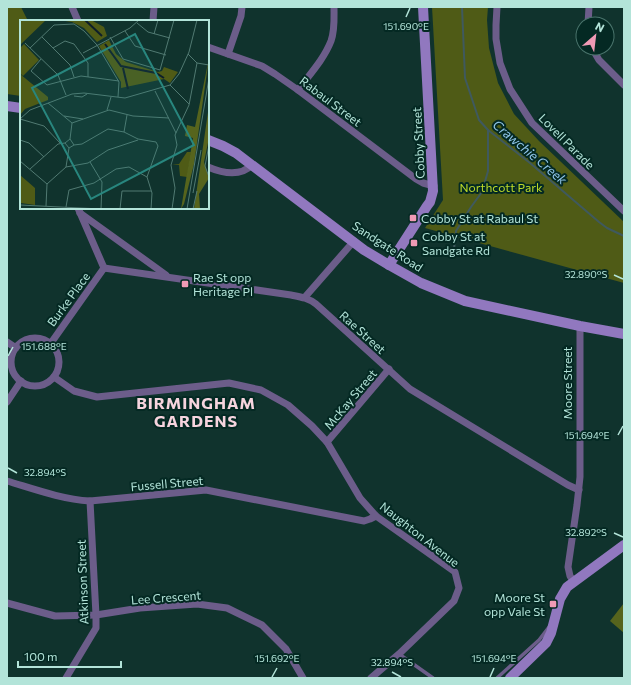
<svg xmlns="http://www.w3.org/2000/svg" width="631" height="685" viewBox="0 0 631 685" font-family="Commissioner,sans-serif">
<rect width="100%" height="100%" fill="#10332d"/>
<g fill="#4f5b16">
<path d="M7 7H21L28 21H21V96L7 94Z"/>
<path d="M432 7H488L487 20 489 48 498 83 514 114 539 141 624 222V283L425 228 443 200Z"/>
</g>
<path fill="#56641d" d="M624 603V633L610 621Z"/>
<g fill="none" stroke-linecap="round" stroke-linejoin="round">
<g stroke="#3f595e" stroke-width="2">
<path d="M462 7 465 78 479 120 488 130 530 163 599 222 607 228 624 236"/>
<path d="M454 249 456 231 471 207 482 192 488 171V130"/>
</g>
<g stroke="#6c5d8a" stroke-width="3.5">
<path d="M399 654 433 678"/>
<path d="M497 678 539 640 549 627"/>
</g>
<g stroke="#6c5d8a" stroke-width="7">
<path d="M72 7 78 21"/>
<path d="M497 7 496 25V39L500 63 510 89 532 123 624 211"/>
<path d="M153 21 154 7"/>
<path d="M588 24 589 7"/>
<path d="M208 47 262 66 275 74 298 90 416 179 423 183 434 186"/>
<path d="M592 48 599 60 624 85"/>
<path d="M228 54 241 16 242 7"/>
<path d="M298 90C310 74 324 59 331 41 335 30 334 18 334 7"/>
<path d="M208 167C222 173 240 177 252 165"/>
<path d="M78 208 104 268"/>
<path d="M80 213 166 275"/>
<path d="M104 268 291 295C301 297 308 298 316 304L410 389 568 485 579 490"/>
<path d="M305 297 354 241"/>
<circle cx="35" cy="362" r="24"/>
<path d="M7 342 16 348"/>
<path d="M51 343 104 268"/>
<path d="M54 377 74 391 97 397 229 383 261 390 288 405 312 426 327 442 360 498 376 516 455 572 459 588 454 601 399 654 371 678"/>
<path d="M7 402 21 381"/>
<path d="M327 442 389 369"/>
<path d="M7 481C34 489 61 499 90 501L206 490 364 521 370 519 376 516"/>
<path d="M574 582 570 576 568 567 577 505 580 477V326"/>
<path d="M7 603 55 616 96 615 140 608 197 604 227 608 262 625 286 649 303 678"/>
<path d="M66 678 96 628V615L90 501"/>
</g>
<g stroke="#9178bf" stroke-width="10">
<path d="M7 106 21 108"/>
<path d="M208 140 223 146 236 153 364 250 389 265 421 283 465 301 580 326 624 334"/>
<path d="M389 265 427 206 430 202 433 191 423 7"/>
<path d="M510 678 546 643 551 633 560 599 567 587 624 545"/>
</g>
</g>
<path fill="none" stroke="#b3e4d9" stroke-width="1.5" d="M406 17 410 8M614 275 623 279M8 356 13 347M618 435 623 426M8 468 17 473M614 533 623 537M392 672 401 677M272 677 277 668M490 677 494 668"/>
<g fill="#f09ab5" stroke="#042923" stroke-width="1.5">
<rect x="409" y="214" width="8" height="8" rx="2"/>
<rect x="410" y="239" width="8" height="8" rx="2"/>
<rect x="181" y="280" width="8" height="8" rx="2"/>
<rect x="549" y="600" width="8" height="8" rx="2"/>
</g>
<g text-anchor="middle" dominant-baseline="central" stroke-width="4" stroke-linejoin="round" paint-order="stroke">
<g font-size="12" fill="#b3e4d9" stroke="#042923">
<text transform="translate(331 101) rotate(37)">Rabaul Street</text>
<text transform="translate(567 141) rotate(45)">Lovell Parade</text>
<text transform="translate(418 143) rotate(-93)">Cobby Street</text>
<text transform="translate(388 246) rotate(33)">Sandgate Road</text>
<text transform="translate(68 299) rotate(-54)">Burke Place</text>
<text transform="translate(363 332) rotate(42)">Rae Street</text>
<text transform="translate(567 383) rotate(-90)">Moore Street</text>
<text transform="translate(350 399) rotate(-50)">McKay Street</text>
<text transform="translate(167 483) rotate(-5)">Fussell Street</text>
<text transform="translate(420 534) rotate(38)">Naughton Avenue</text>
<text transform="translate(82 582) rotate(-92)">Atkinson Street</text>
<text transform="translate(166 597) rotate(-4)">Lee Crescent</text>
</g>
<g font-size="12" fill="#bedb29" stroke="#042923">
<text x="501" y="187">Northcott Park</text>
</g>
<g font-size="12" fill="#b3e4d9" stroke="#042923" text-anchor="start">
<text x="421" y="218">Cobby St at Rabaul St</text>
<text x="422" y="236">Cobby St at<tspan x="422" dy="14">Sandgate Rd</tspan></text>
<text x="193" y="277">Rae St opp<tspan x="193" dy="14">Heritage Pl</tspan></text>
<text x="545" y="597" text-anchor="end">Moore St<tspan x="545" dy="14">opp Vale St</tspan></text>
</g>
<g font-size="13" font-style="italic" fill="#91c6ea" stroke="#042923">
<text transform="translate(530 152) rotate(40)">Crawchie Creek</text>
</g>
<g font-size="16" font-weight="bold" letter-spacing="1" fill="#f6d4de" stroke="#042923">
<text x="196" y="402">BIRMINGHAM<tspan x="196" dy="18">GARDENS</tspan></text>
</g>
</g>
<g transform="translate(20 20)">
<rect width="189" height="189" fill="#10332d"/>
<path d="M0 0H26L0 25ZM39 0H71L84 7 87 16 77 22 64 8 52 2ZM89 20 96 34 106 42 138 52 142 51 144 47 158 52 150 63 144 59 101 68V62L79 26ZM4 24 19 40 3 56 0 53V28ZM0 54 28 77V80L5 89 0 95ZM167 132H171L167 157 160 156 159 145 152 144H159ZM0 155 15 168V185L1 183Z" fill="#4f5b16"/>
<path d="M189 38 174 144 164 184 161 189 173 118 165 116 167 105 175 107ZM189 85V118L184 142 189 158 179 174 180 189H174Z" fill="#56641d"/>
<path fill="none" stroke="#0d1e2a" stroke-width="2" d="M65 0 82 16M85 24 101 46 136 53 144 58M103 48 108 69"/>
<path fill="none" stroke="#517a72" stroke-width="1" d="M117 3 128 12 150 18M105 11 115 26 146 35M134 14 138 0M22 17 50 45 54 57M90 17 103 39 140 50 154 0M5 23 38 55 46 75M10 28 34 5 54 4 64 11 77 25 99 62 98 77M33 28 45 21 54 24 68 43V57M63 33 110 8 119 0M21 39 11 51 27 65 61 56 99 61M177 43 189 45M150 65 169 84M135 71 156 113M54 76 62 77 67 74M28 83 52 103M87 90 91 77M44 96 63 99M0 99 24 106 40 123M0 99 10 90 52 74 64 73 105 78 150 65 159 54 169 32 177 0M52 103 89 90 113 96 149 98M104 112 107 95M50 119 52 103M0 120 9 123 24 137M54 125 62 124 88 109 104 112 118 119 136 122 138 126 127 157M189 125 185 146 189 157M49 128 45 123 50 119M49 128 54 125 50 119M0 141 27 164M70 142 82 162 81 189M46 147 49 128M10 149 38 124 45 123M27 164 46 147 68 143 88 130 118 120M173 173 181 130M0 185 81 189M26 186 27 164M46 187 49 170 74 163 96 149 109 147 127 157 132 173 131 189M100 189 102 171H131M152 189 155 168 151 145 157 125 155 115 169 85 177 43 168 34M167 189 189 58M173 189 177 171"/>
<path fill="#28867e" fill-opacity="0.15" stroke="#28867e" stroke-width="2" d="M115 14 174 125 71 179 12 68Z"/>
<rect width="189" height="189" fill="none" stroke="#b3e4d9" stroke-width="2"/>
</g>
<g font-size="10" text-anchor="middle" fill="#b3e4d9" stroke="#042923" stroke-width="4" stroke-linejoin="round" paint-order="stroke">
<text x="406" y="30">151.690°E</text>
<text x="586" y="278">32.890°S</text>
<text x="44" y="350">151.688°E</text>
<text x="587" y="439">151.694°E</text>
<text x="45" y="476">32.894°S</text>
<text x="586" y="536">32.892°S</text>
<text x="277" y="662">151.692°E</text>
<text x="494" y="662">151.694°E</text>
<text x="392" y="666">32.894°S</text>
</g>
<rect width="631" height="685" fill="none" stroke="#b3e4d9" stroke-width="16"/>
<g transform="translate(595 36) rotate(28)"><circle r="19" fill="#042923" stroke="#4a746c"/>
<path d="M0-3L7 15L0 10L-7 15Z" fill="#f09ab5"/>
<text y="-6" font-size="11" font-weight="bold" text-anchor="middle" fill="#b3e4d9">N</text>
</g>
<path d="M18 661v6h103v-6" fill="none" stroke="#b3e4d9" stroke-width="2"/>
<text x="24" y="661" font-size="12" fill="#b3e4d9" stroke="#042923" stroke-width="3" paint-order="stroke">100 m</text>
</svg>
